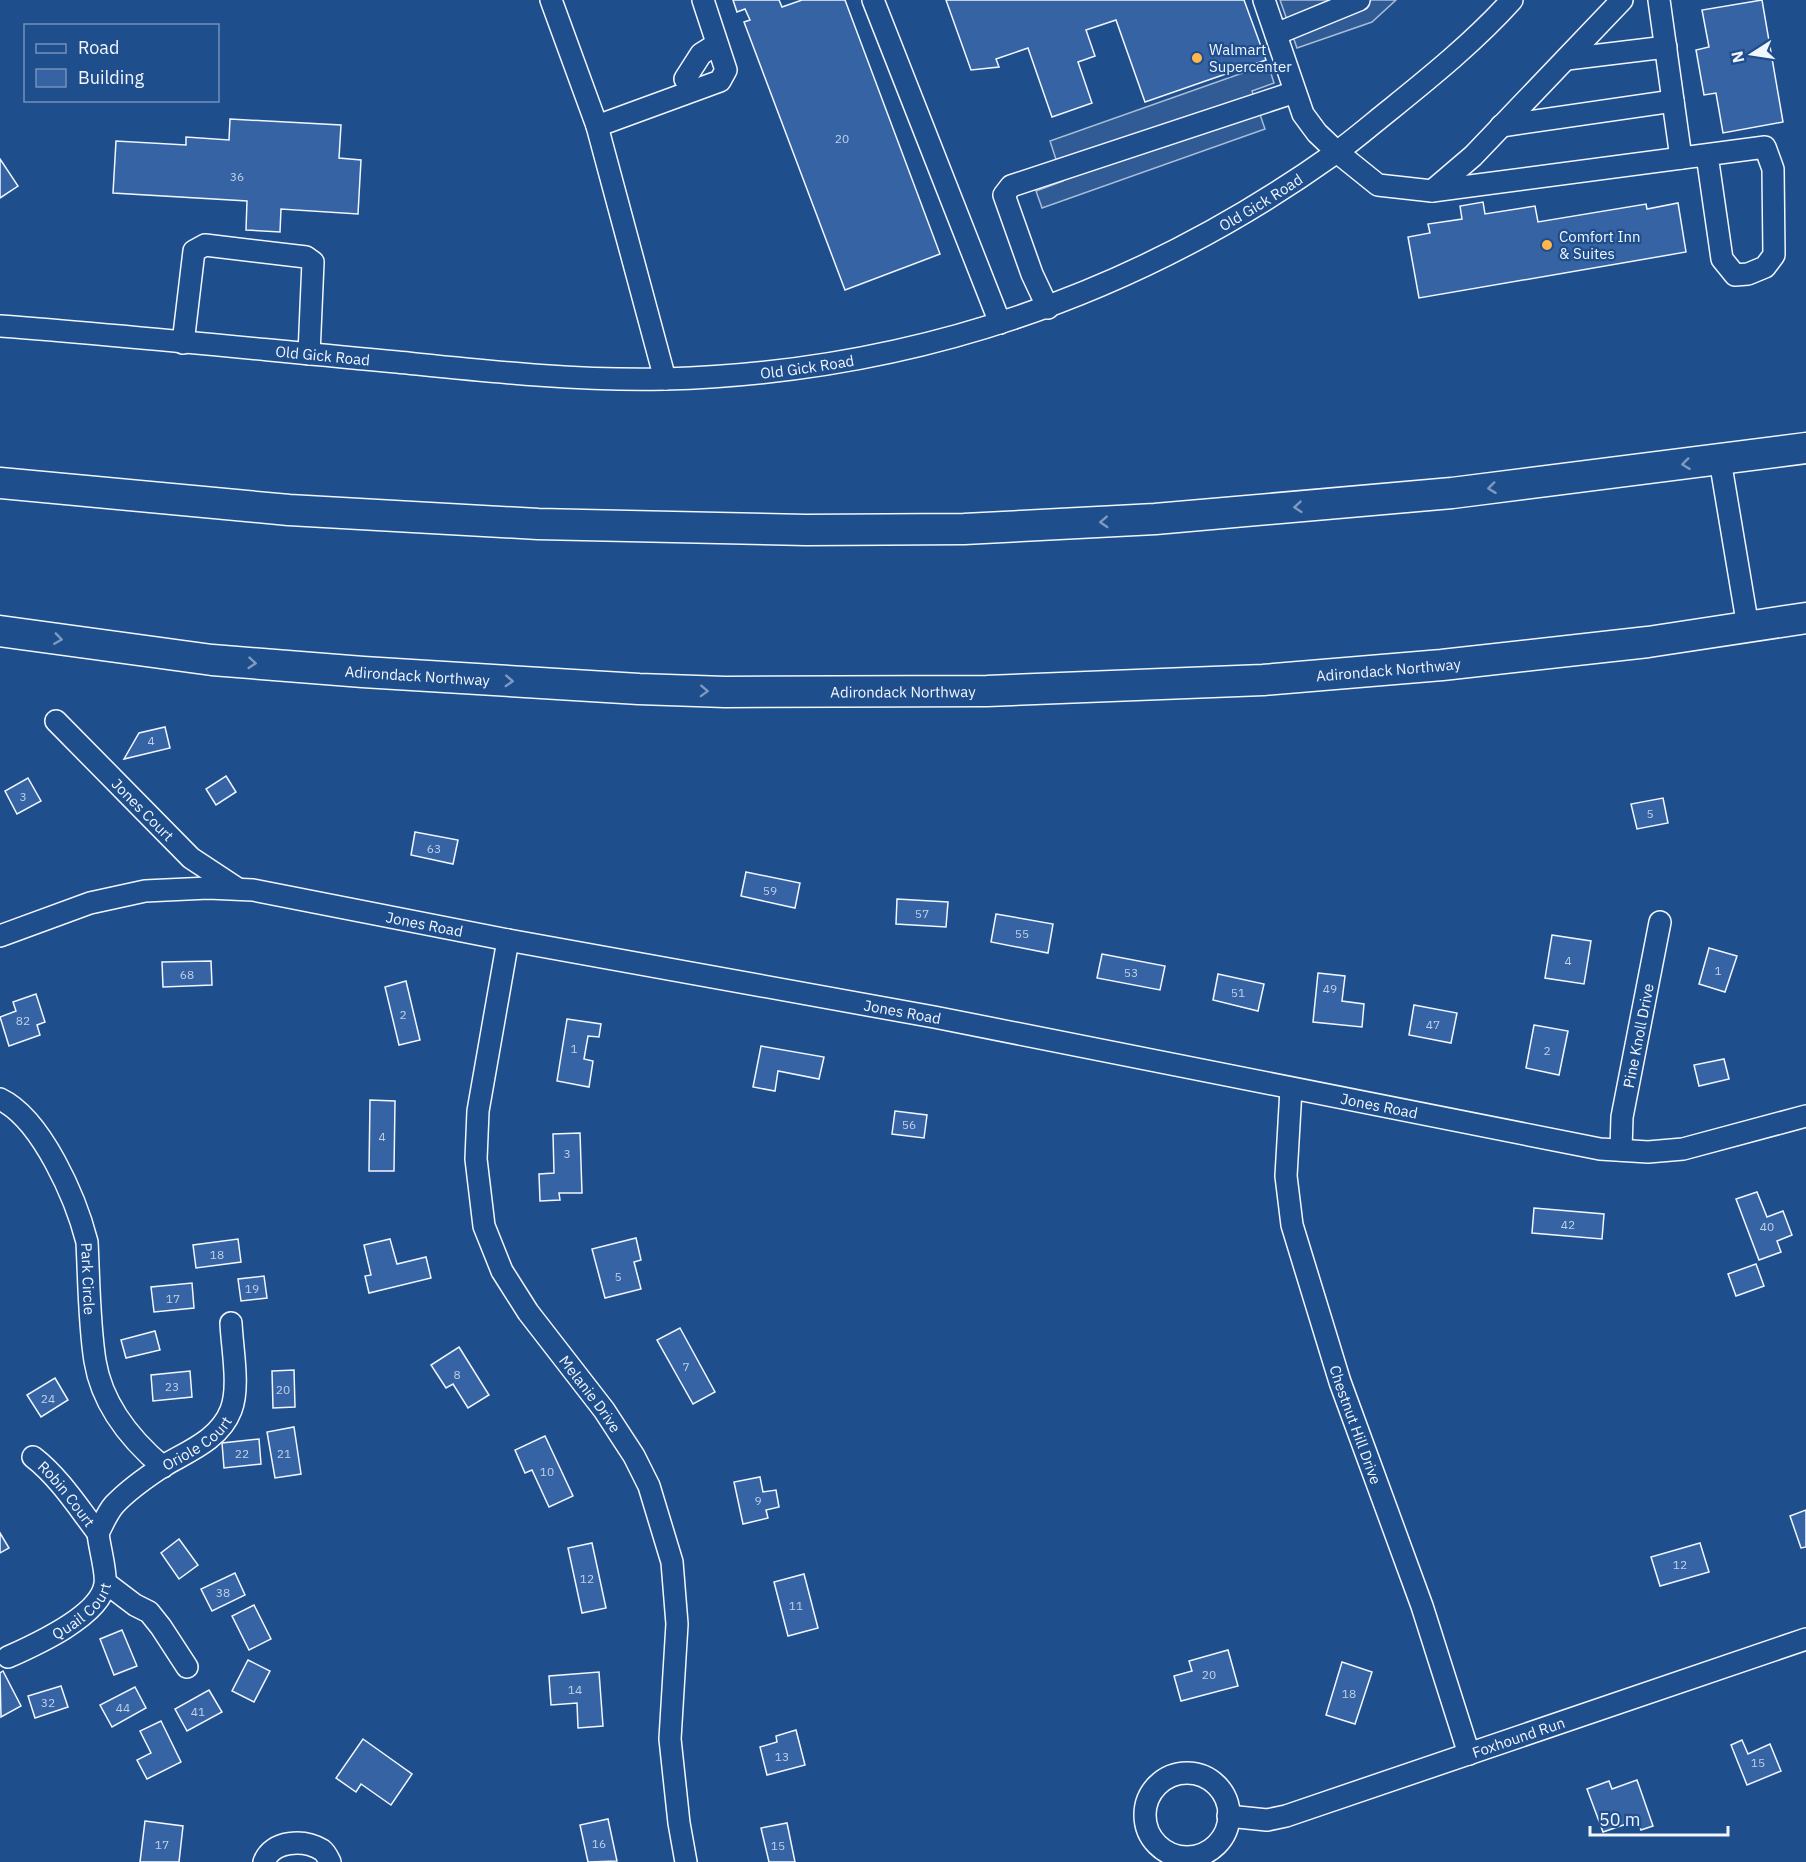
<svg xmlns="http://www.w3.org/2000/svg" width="1806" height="1862" viewBox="0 0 1806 1862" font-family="'IBM Plex Sans',sans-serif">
<rect width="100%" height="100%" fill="#1f4e8c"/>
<g fill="#305b95" stroke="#a8bbd7" stroke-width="1.5">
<path d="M1280 0H1396L1372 22 1297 48Z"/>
<path d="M1268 64 1274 83 1252 91 1265 129 1042 208 1036 191 1063 181 1050 141Z"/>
</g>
<g fill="#3563a3" stroke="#f2f6ff" stroke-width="1.5">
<path d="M733 0H779L782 7 802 0H845L940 254 845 290 744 22 750 20 745 9 737 12Z"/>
<path d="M946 0H1244L1266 60 1145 102 1116 20 1086 30 1095 56 1078 62 1092 103 1052 117 1028 48 996 59 999 67 971 70Z"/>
<path d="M1762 0 1783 122 1723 133 1716 93 1704 95 1696 50 1709 47 1702 10Z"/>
<path d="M230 119 341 125 339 158 361 160 358 214 281 209 280 232 246 230 247 201 113 193 116 141 186 145V137L229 140Z"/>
<path d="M0 159 18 186 0 198Z"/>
<path d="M1483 202 1485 214 1535 206 1538 222 1646 204 1647 209 1678 203 1686 252 1419 298 1408 237 1430 233 1428 224 1462 219 1460 206Z"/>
<path d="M165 727 170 748 124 759 139 733Z"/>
<path d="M226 776 236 792 216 805 206 789Z"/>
<path d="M28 778 41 801 17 814 5 791Z"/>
<path d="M1663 798 1668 823 1637 829 1631 804Z"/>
<path d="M415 832 458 840 453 864 411 855Z"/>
<path d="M746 872 800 883 795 908 741 896Z"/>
<path d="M897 899 948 902 946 927 896 924Z"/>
<path d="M996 914 1053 924 1048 953 991 942Z"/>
<path d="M1552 935 1591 941 1584 984 1545 978Z"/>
<path d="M1709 948 1737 956 1725 992 1699 984Z"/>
<path d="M1102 954 1165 966 1160 990 1097 978Z"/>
<path d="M211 961 212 985 163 987 162 962Z"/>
<path d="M1318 973 1345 976 1342 1001 1364 1004 1362 1027 1313 1022Z"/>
<path d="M1218 974 1264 984 1258 1011 1213 1000Z"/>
<path d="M406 981 420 1040 399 1045 385 987Z"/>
<path d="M36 994 45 1022 37 1025 40 1035 9 1046 0 1017 16 1011 13 1002Z"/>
<path d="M1414 1005 1457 1013 1451 1043 1409 1035Z"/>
<path d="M567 1019 601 1024 599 1037 588 1036 584 1059 593 1061 589 1087 557 1081Z"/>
<path d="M1534 1025 1568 1031 1559 1075 1526 1068Z"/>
<path d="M761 1046 824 1057 819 1079 778 1071 775 1091 753 1087Z"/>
<path d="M1724 1059 1729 1079 1699 1086 1694 1065Z"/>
<path d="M370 1100 395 1101 394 1171H369Z"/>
<path d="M895 1111 927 1115 924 1138 892 1134Z"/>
<path d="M580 1133 582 1193H559L560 1200 540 1201 539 1174 554 1173 553 1134Z"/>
<path d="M1757 1192 1767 1217 1783 1211 1792 1235 1777 1241 1781 1252 1759 1260 1736 1199Z"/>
<path d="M1534 1208 1604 1214 1602 1239 1532 1233Z"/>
<path d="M636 1238 641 1260 634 1262 641 1289 605 1298 592 1249Z"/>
<path d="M238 1239 241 1262 196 1268 193 1245Z"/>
<path d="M390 1239 397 1264 426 1257 431 1278 369 1293 365 1276 371 1275 364 1245Z"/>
<path d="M1756 1264 1764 1286 1736 1296 1728 1274Z"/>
<path d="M264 1276 267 1298 241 1301 238 1279Z"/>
<path d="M192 1283 194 1308 154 1312 151 1287Z"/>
<path d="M680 1328 715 1392 693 1404 657 1340Z"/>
<path d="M155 1331 160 1350 126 1358 121 1340Z"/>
<path d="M459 1347 489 1395 468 1408 453 1384 446 1388 431 1365Z"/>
<path d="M294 1370 295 1407 273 1408 272 1371Z"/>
<path d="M190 1371 192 1397 153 1401 151 1375Z"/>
<path d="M55 1378 68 1400 41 1417 27 1395Z"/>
<path d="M294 1427 301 1474 275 1478 267 1432Z"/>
<path d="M545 1436 573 1496 549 1507 532 1470 525 1473 515 1450Z"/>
<path d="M259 1439 261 1464 224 1468 222 1443Z"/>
<path d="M760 1477 763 1492 776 1490 779 1507 766 1510 768 1518 743 1524 734 1482Z"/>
<path d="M1806 1510V1547L1801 1548 1790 1516Z"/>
<path d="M0 1533 9 1548 0 1553Z"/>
<path d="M179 1539 198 1565 179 1579 161 1553Z"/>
<path d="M592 1543 606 1608 582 1613 568 1548Z"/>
<path d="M1700 1543 1709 1572 1660 1586 1651 1557Z"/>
<path d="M235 1573 245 1595 212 1611 201 1589Z"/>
<path d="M804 1574 818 1628 788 1636 774 1582Z"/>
<path d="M254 1605 271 1639 249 1650 232 1616Z"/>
<path d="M122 1630 137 1666 114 1675 100 1639Z"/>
<path d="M1228 1650 1238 1686 1181 1701 1174 1676 1192 1671 1189 1661Z"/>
<path d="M248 1660 270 1671 254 1702 232 1691Z"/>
<path d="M1342 1662 1372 1672 1355 1724 1326 1715Z"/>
<path d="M3 1671 21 1706 1 1717 0 1673Z"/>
<path d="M599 1672 603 1726 578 1728 577 1703 551 1705 549 1676Z"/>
<path d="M61 1686 68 1707 35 1718 28 1696Z"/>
<path d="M135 1687 146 1708 112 1727 100 1705Z"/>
<path d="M209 1690 222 1712 187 1731 175 1709Z"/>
<path d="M161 1721 181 1762 147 1779 137 1760 151 1753 140 1731Z"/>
<path d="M796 1730 805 1765 767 1775 760 1747 777 1742 776 1736Z"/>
<path d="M363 1739 412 1774 391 1805 361 1784 356 1792 336 1778Z"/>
<path d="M1742 1740 1748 1754 1770 1744 1781 1771 1747 1785 1731 1745Z"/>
<path d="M1637 1780 1653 1826 1641 1830 1638 1820 1603 1832 1587 1789 1609 1781 1612 1789Z"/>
<path d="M608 1819 617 1861 588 1862 580 1825Z"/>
<path d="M145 1821 183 1826 179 1862H140Z"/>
<path d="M787 1823 795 1862H769L761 1828Z"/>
</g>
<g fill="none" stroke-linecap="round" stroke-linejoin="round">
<defs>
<g id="minor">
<path d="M551 0 597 126 665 379"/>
<path d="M873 0 1000 323"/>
<path d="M1264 0 1303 114 1317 133 1337 152 1378 185 1432 191 1473 156 1622 0"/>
<path d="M1659 0 1681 158"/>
<path d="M1276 34 1359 0"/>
<path d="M1567 59 1666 47"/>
<path d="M685 79 701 54 717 44"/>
<path d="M597 126 720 81 726 70 703 0"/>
<path d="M1501 126 1673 101"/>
<path d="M1432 191 1765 147 1773 169 1774 255 1765 267 1748 274 1735 275 1722 259 1707 155"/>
<path d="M1048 308 1032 274 1004 195 1011 186 1295 92"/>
<path id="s1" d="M0 326C133 336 265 350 397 362 486 371 575 381 665 379 912 372 1133 297 1334 154 1354 140 1372 124 1391 109 1433 75 1476 40 1512 0"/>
<path d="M183 343 194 251 205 245 306 257 313 262 309 354"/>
<path d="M1720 460 1748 627"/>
<path id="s2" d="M56 721 191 858 238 889"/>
<path id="s3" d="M0 936 90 903 145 891 208 888 253 890 508 940 934 1017 1600 1149 1648 1152 1683 1149 1806 1116"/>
<path id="s4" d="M508 940 478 1111 476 1159 484 1226 502 1271 528 1312 604 1410 634 1456 649 1486 672 1562 677 1624 670 1739 679 1823 686 1862"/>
<path id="s5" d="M1291 1089 1286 1176 1292 1225 1340 1382 1422 1606 1469 1754"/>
<path id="s6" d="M0 1099C42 1119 76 1199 87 1242 89 1280 89 1323 95 1361 102 1404 131 1440 163 1467"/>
<path id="s7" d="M1621 1150 1622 1117 1660 922"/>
<path id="s8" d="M33 1457C59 1477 78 1507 98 1533"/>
<path id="s9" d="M98 1533C103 1524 107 1513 114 1505 128 1490 148 1476 165 1465 189 1451 220 1439 231 1410 240 1387 232 1348 231 1323"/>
<path d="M106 1583 135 1605 149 1612 161 1627 187 1667"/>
<path id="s10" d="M8 1657C35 1645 100 1616 105 1584 107 1573 99 1546 98 1533"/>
<circle cx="1187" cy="1815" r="42"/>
<path id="s11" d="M1228 1816 1267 1820 1286 1816 1806 1639"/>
<path d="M264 1862C272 1840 304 1839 322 1850 326 1853 328 1858 330 1862"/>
</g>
<g id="highway">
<path d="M0 483 289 510 538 524 806 530 964 529 1155 519 1452 493 1806 448"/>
<path id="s12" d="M0 631 212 660 363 672 639 689 725 692 987 691 1263 680 1442 665 1648 642 1806 618"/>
</g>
</defs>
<use href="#minor" stroke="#f2f6ff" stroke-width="24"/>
<use href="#highway" stroke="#f2f6ff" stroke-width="33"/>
<use href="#minor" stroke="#1f4e8c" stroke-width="21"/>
<use href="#highway" stroke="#1f4e8c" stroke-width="30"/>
</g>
<defs><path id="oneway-chevron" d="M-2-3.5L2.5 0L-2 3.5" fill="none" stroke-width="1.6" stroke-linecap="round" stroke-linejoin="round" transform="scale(1.5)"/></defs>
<g stroke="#7e9ac0">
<use href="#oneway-chevron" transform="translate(1686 464) rotate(173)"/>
<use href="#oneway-chevron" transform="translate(1492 488) rotate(173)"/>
<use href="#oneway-chevron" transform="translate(1298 507) rotate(175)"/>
<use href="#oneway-chevron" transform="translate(1104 522) rotate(177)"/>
<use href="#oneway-chevron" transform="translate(58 639) rotate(8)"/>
<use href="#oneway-chevron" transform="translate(252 663) rotate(5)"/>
<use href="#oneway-chevron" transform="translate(509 681) rotate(3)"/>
<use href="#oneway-chevron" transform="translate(704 691) rotate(2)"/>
</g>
<g fill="#ffb74d" stroke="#1f4e8c" stroke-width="2">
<circle cx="1197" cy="58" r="6"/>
<circle cx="1547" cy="245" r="6"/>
</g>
<g text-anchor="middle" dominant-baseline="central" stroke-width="4.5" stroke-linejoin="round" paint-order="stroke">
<g font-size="12" fill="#c3d1e8">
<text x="842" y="138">20</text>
<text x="237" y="176">36</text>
<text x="151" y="740">4</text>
<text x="23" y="796">3</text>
<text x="1650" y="813">5</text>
<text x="434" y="848">63</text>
<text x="770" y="890">59</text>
<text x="922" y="913">57</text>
<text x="1022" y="933">55</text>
<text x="1568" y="960">4</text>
<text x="1718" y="970">1</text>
<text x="1131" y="972">53</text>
<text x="187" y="974">68</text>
<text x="1330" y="988">49</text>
<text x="1238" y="992">51</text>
<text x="403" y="1014">2</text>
<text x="23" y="1020">82</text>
<text x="1433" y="1024">47</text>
<text x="574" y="1048">1</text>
<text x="1547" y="1050">2</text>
<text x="909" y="1124">56</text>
<text x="382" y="1136">4</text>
<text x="567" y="1153">3</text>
<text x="1568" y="1224">42</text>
<text x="1767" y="1226">40</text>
<text x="217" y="1254">18</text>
<text x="618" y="1276">5</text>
<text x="252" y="1288">19</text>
<text x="173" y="1298">17</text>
<text x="686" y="1366">7</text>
<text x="457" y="1374">8</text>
<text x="172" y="1386">23</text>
<text x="283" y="1389">20</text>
<text x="48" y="1398">24</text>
<text x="242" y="1453">22</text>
<text x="284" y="1453">21</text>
<text x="547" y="1471">10</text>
<text x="758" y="1500">9</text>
<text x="1680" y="1564">12</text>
<text x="587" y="1578">12</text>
<text x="223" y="1592">38</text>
<text x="796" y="1605">11</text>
<text x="1209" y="1674">20</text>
<text x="575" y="1689">14</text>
<text x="1349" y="1693">18</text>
<text x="48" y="1702">32</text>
<text x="123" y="1707">44</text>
<text x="198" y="1711">41</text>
<text x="782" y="1756">13</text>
<text x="1758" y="1762">15</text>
<text x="599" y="1843">16</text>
<text x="162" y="1844">17</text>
<text x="778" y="1845">15</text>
</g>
<g font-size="15" fill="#f2f6ff" stroke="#1f4e8c" text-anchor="start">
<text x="1209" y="49">Walmart<tspan x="1209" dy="17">Supercenter</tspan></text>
<text x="1559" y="236">Comfort Inn<tspan x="1559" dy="17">&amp; Suites</tspan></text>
</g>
<g font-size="15" fill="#f2f6ff" stroke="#1f4e8c">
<text stroke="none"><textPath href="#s1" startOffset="1296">Old Gick Road</textPath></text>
<text stroke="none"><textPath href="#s1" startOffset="324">Old Gick Road</textPath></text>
<text stroke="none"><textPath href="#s1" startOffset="810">Old Gick Road</textPath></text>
<text stroke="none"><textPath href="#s12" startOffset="1392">Adirondack Northway</textPath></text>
<text stroke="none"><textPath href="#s12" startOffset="420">Adirondack Northway</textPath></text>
<text stroke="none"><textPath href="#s12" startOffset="906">Adirondack Northway</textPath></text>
<text stroke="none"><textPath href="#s2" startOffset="124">Jones Court</textPath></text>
<text stroke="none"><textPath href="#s3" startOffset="435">Jones Road</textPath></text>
<text stroke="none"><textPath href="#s3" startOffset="921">Jones Road</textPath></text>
<text stroke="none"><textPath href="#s7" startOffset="116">Pine Knoll Drive</textPath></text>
<text stroke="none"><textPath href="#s3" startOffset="1407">Jones Road</textPath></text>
<text stroke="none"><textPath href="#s6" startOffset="208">Park Circle</textPath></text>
<text stroke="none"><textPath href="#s4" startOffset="489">Melanie Drive</textPath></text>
<text stroke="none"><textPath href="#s5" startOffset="346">Chestnut Hill Drive</textPath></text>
<text stroke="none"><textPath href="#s9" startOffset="136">Oriole Court</textPath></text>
<text stroke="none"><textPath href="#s8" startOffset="50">Robin Court</textPath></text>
<text stroke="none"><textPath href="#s10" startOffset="88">Quail Court</textPath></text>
<text stroke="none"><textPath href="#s11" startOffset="304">Foxhound Run</textPath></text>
</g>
</g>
<rect x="24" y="24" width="195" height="78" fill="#1f4e8c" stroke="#7391ba" stroke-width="1.5"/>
<rect x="36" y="44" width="30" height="9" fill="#1f4e8c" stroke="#7391ba" stroke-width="1.5"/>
<text x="78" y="54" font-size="18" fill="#f2f6ff">Road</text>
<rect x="36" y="69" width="30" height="18" fill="#3563a3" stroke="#7391ba" stroke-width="1.5"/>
<text x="78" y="84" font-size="18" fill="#f2f6ff">Building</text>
<g transform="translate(1752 54) rotate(258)" stroke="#1f4e8c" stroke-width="4.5" paint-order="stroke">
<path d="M0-4.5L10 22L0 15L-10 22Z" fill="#f2f6ff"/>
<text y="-9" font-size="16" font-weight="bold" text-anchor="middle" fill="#f2f6ff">N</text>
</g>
<path d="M1590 1826v9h138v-9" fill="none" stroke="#f2f6ff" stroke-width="3"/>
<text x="1599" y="1826" font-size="18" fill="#f2f6ff" stroke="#1f4e8c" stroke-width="4.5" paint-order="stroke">50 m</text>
</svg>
